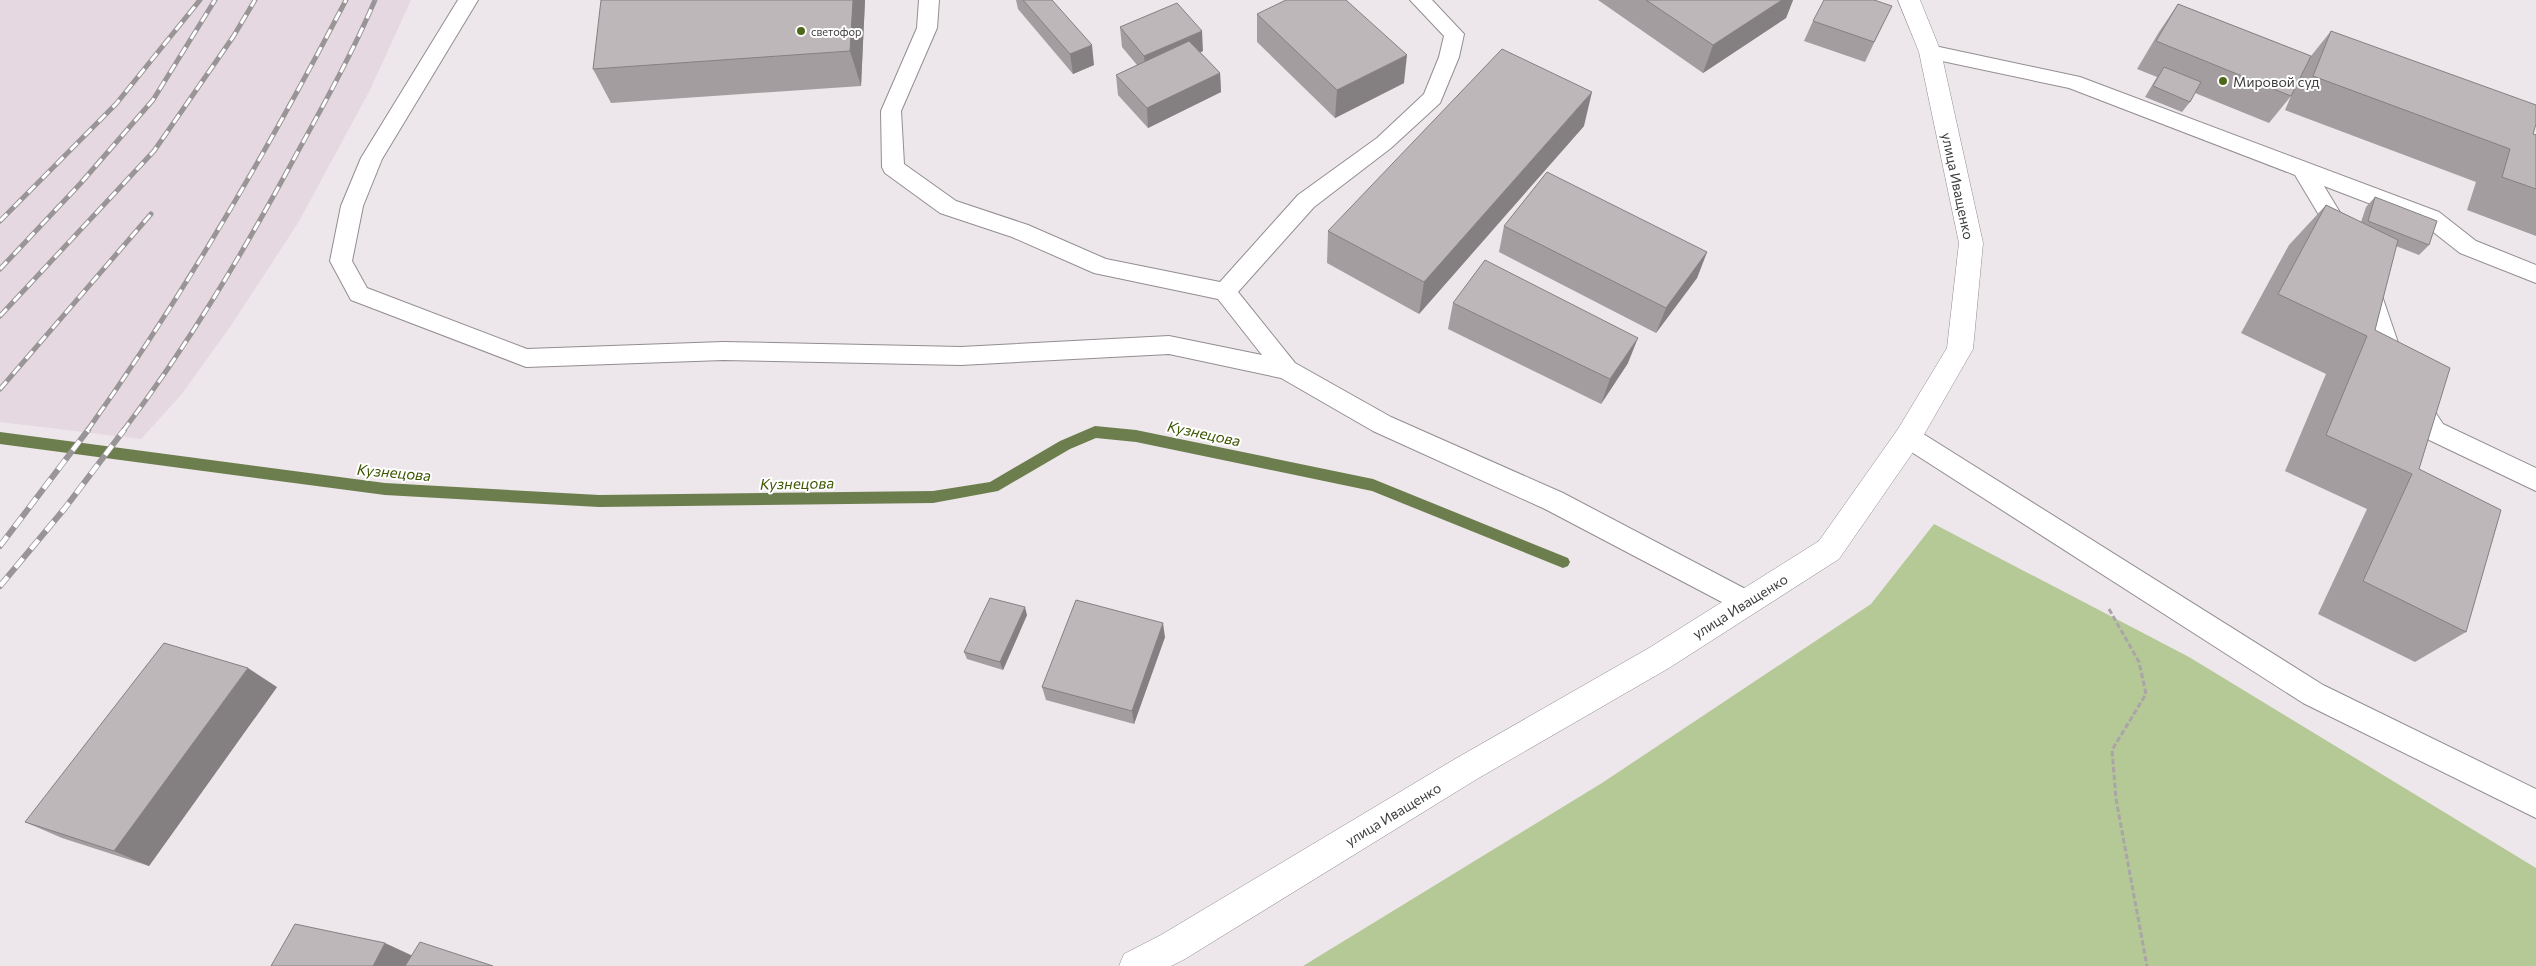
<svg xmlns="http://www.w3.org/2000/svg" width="2536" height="966" viewBox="0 0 2536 966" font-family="Commissioner,sans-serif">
<rect width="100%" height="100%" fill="#ede6ea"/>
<path fill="#e6d8e0" d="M0 0H411L370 90 298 223 230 327 181 395 141 439 0 422Z"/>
<path fill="#b4c995" d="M1934 524 2189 657 2536 868V966H1303L1602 783 1871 604Z"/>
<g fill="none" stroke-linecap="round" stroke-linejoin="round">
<path fill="#6c7e4d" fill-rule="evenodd" d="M1095 426 1136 430 1373 479 1568 558 1570 562 1568 566 1563 568 1372 491 1136 442 1096 438 1070 449 998 491 933 503 599 507 385 495 0 444V432L385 483 599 495 933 491 990 482 1060 441Z"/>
<defs>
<g id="service">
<path d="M458 0H478L382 159 363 206 352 261 367 288 527 349 723 342 961 347 1169 336 1262 355 1218 299 1094 273 1012 237 940 213 885 173 882 167 881 111 917 28 919 0H939L937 28 901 111 904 164 956 201 1028 225 1106 259 1220 282 1298 195 1377 138 1424 94 1439 57 1444 36 1410 0H1432L1464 34 1459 57 1440 103 1391 148 1314 207 1238 292 1295 363 1391 417 1563 493 1755 594 1759 602 1755 610 1746 614 1737 610 1545 509 1373 431 1281 378 1169 354 961 365 723 360 526 367 351 300 330 261 341 206 361 158Z"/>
<path d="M1930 45 2080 77 2439 212 2476 241 2536 265V283L2460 253 2423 224 2324 186 2353 234 2350 240 2342 242 2334 240 2295 175 2069 88 1923 57 1920 52 1923 47Z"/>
<path d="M2368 278 2376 281 2379 287 2406 366 2402 373 2394 376 2386 373 2382 366 2357 287 2360 281Z"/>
<path d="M2412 388 2421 391 2443 424 2536 468V491L2425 438 2400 398 2403 391Z"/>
<path d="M1908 427 1917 430 2323 685 2536 789V818L2303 703 1899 444 1896 437 1899 430Z"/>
</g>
<path id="secondary" d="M1898 0H1920L1941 52 1983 243 1973 349 1918 445 1839 559 1669 668 1477 779 1185 959 1171 966H1119L1124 954 1161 935 1455 759 1649 648 1819 541 1898 429 1947 348 1959 243 1919 52Z"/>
</defs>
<use href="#service" stroke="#938d91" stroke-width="2"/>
<use href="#secondary" stroke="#938d91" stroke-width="1"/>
<path stroke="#aba5a8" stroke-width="3" stroke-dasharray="5.5 2.5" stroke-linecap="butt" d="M2109 609 2139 662 2146 694 2112 750 2116 799 2147 966"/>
<use href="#service" fill="#fff" fill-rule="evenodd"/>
<use href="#secondary" fill="#fff" fill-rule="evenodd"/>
<defs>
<g id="rail-far1">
<path d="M0 221 116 104 200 0"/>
<path d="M0 269 80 184 153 100 215 0"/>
<path d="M0 316 154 151 233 37 255 0"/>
<path d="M0 389 151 214"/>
<path d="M87 431C184 295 269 148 346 0"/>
<path d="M123 431C189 344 244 251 296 155 324 104 352 54 375 0"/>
</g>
<g id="rail">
<path d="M0 546 88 430"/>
<path d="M0 586 65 508 124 430"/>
</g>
</defs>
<use href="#rail-far1" stroke="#999597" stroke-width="5"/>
<use href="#rail" stroke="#999597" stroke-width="6"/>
<use href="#rail-far1" stroke="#fff" stroke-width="3" stroke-dasharray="10" stroke-linecap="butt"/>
<use href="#rail" stroke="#fff" stroke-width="4.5" stroke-dasharray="12" stroke-linecap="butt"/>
</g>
<g fill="#a39da0">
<path d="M865 0 861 86 611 103 593 69Z"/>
<path d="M1016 0H1052L1094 65 1073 74 1018 9Z"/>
<path d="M1598 0H1793L1786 18 1703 73Z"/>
<path d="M2178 4 2311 56 2331 31 2536 135V236L2467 210 2476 182 2285 110 2291 96 2269 123 2195 93 2190 102 2182 112 2145 97 2157 77 2137 69 2159 32Z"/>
<path d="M1257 14 1404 83 1335 118 1257 42Z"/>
<path d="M1813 21 1882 26 1865 62 1804 41Z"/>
<path d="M1120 27 1203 51 1200 52 1220 73 1221 92 1148 128 1118 95 1116 75 1137 65 1122 47Z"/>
<path d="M1584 126 1419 314 1327 263 1328 231Z"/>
<path d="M2375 197 2429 245 2419 255 2396 246 2375 330 2419 469 2466 632 2415 662 2318 614 2367 509 2285 471 2326 374 2241 333 2289 245 2326 205 2361 222 2366 207Z"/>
<path d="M1504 226 1707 252 1697 278 1656 333 1499 252Z"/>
<path d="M1453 303 1628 363 1601 404 1448 329Z"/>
<path d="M1027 615 1003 670 967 659 964 652Z"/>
<path d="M1165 637 1134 724 1046 700 1042 687Z"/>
<path d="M277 687 149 866 62 838 25 822Z"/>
</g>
<g fill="#848082">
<path d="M853 0H865L861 86 850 51Z"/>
<path d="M1782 0H1793L1786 18 1703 73 1713 45Z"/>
<path d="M1202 31 1203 51 1146 76 1144 56Z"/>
<path d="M1092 45 1094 65 1073 74 1070 54Z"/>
<path d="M1407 55 1404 83 1335 118 1337 90Z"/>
<path d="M1220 73 1221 92 1148 128 1147 108Z"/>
<path d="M1592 92 1584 126 1419 314 1424 282Z"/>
<path d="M1707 252 1697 278 1656 333 1666 308Z"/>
<path d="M1638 338 1628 363 1601 404 1610 379Z"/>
<path d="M1025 607 1027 615 1003 670 1000 662Z"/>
<path d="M1163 623 1165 637 1134 724 1132 711Z"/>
<path d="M248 668 277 687 149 866 114 851Z"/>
<path d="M385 943 413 956 408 966H373Z"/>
</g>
<g fill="#bdb7ba" stroke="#848082">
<path d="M601 0H853L850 51 593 69Z"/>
<path d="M1023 0H1052L1092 45 1070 54Z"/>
<path d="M1286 0H1346L1407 55 1337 90 1257 14Z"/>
<path d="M1646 0H1782L1713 45Z"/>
<path d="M1824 0H1874L1892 6 1874 42 1813 21Z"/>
<path d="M1177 3 1202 31 1144 56 1120 27Z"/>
<path d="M2178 4 2311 56 2291 96 2156 41Z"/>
<path d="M2331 31 2536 105V124L2533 134 2536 135V189L2502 177 2510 149 2313 76Z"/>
<path d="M1189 41 1220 73 1147 108 1116 75Z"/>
<path d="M1502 49 1592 92 1424 282 1328 231Z"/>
<path d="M2164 67 2201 82 2190 102 2153 86Z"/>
<path d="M1547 172 1707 252 1666 308 1504 226Z"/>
<path d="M2375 197 2437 221 2429 245 2368 221Z"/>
<path d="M2326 205 2398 240 2375 330 2450 368 2419 469 2501 510 2466 632 2363 581 2412 474 2326 435 2367 336 2278 294Z"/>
<path d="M1485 260 1638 338 1610 379 1453 303Z"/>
<path d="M990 598 1025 607 1000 662 964 652Z"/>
<path d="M1076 600 1163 623 1132 711 1042 687Z"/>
<path d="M164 643 248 668 114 851 25 822Z"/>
<path d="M295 924 385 943 373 966H271Z"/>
<path d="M420 942 493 966H405Z"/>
</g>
<g fill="#4f691a" stroke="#fff" stroke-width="2">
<circle cx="801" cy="31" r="5"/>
<circle cx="2223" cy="81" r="5"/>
</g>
<g text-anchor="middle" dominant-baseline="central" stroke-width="4" stroke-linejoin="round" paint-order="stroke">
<g font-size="11" fill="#3e3c3d" stroke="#fff" text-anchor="start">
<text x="811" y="31">светофор</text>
</g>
<g font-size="14" fill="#3e3c3d" stroke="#fff" text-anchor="start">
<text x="2233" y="81">Мировой суд</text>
</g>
<g font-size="14" fill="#3e3c3d" stroke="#fff">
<text transform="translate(1958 186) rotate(78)">улица Иващенко</text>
<text transform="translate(1740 606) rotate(-32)">улица Иващенко</text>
<text transform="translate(1393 814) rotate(-31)">улица Иващенко</text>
</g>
<g font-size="15" font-style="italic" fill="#3d5400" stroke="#fff">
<text transform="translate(1204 433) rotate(12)">Кузнецова</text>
<text transform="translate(394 472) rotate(5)">Кузнецова</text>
<text transform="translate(797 483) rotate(-1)">Кузнецова</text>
</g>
</g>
</svg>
